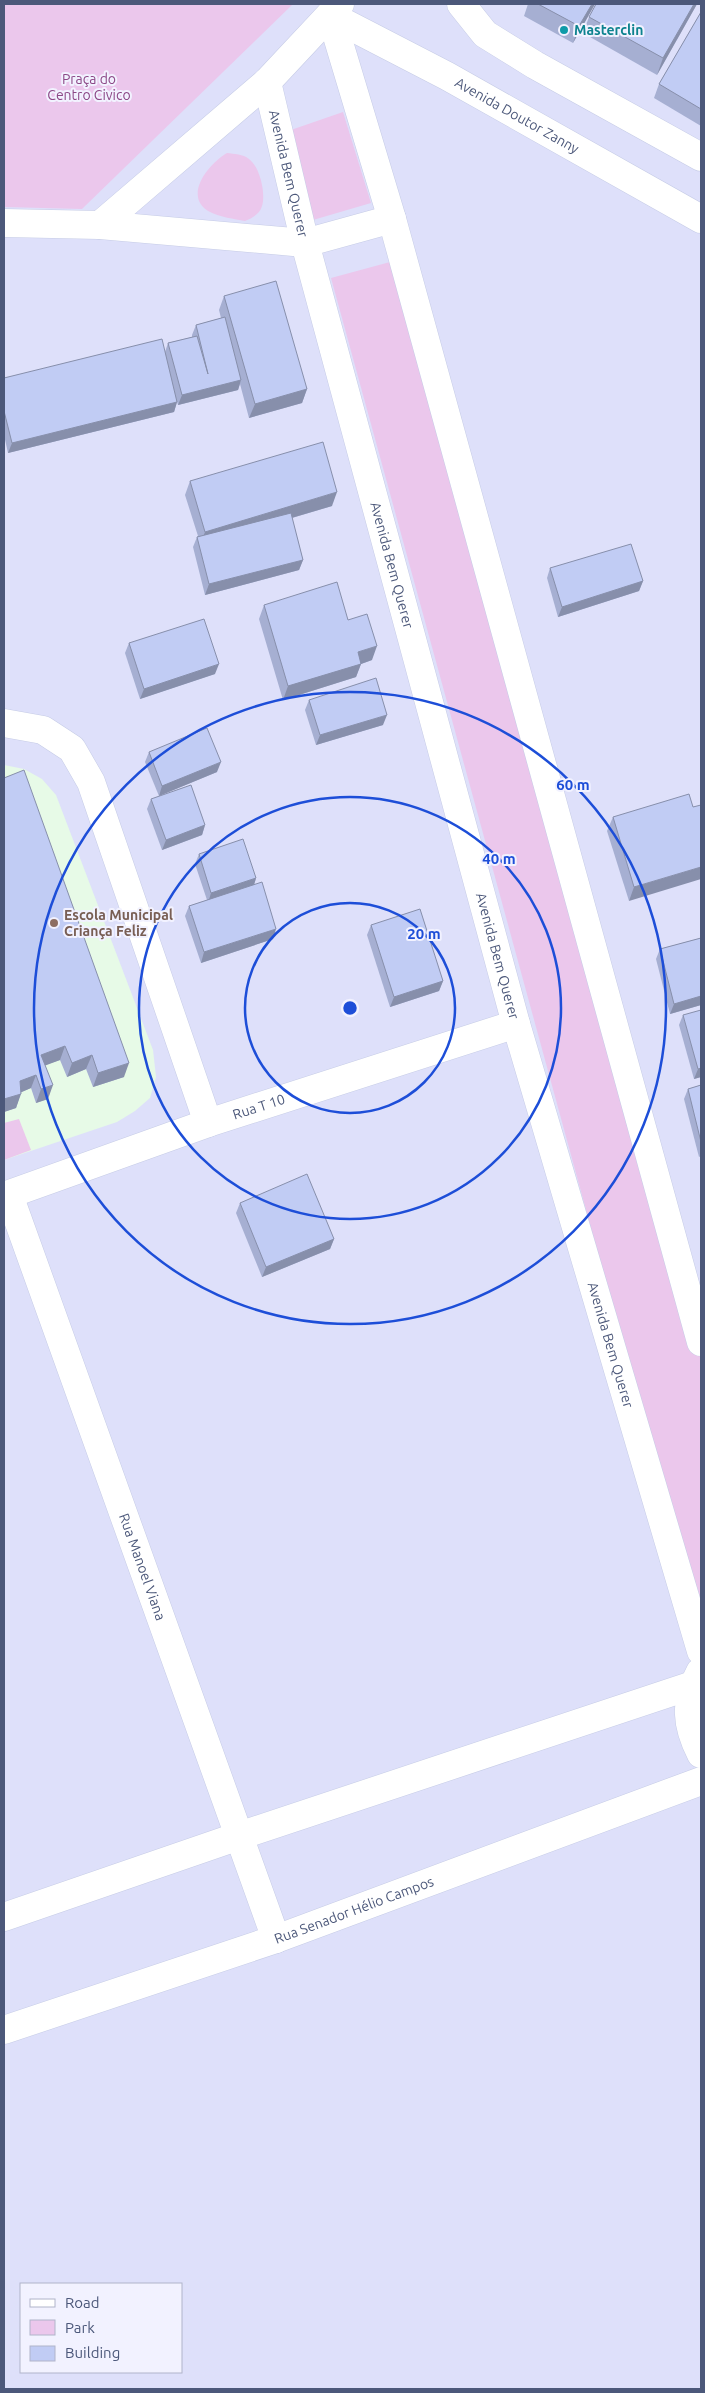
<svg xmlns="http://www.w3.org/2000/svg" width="705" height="2393" viewBox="0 0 705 2393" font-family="Ubuntu,sans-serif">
<rect width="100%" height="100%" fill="#eaebfd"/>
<path fill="#dee0fa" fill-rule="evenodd" d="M4 4H701V2389H4ZM21 2284H181V2372H21Z"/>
<path fill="#e7fae7" d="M4 765 24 769 42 779 56 795 153 1050 156 1077 150 1098 135 1111 117 1122 4 1160Z"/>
<g fill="#ebc7ec">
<path d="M4 4H293L82 209 4 207Z"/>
<path d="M343 112 371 203 313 220 288 131Z"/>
<path d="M227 153C234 154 243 154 249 159 260 167 266 194 262 206 260 214 252 218 245 221 234 219 220 217 210 212 182 197 208 164 227 153Z"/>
<path d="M390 262 701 1359V1630L331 278Z"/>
<path d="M19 1119 31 1150 4 1160V1123Z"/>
</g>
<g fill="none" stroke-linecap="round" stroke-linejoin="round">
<defs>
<g id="minor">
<path d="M461 4 485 34 535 65 701 157"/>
<path d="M331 16 392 219 701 1342"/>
<path id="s1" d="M331 16 447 76 701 219"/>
<path id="s2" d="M267 82 305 243 516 1024 701 1651"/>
<path d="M4 223 100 225 305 243 392 219"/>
<path d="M100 225 267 82 340 4"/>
<path d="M4 723 43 730 72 749 91 782 208 1123"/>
<path id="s3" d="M9 1195 276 1939"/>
<path id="s4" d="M4 1196 208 1123 516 1024"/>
<path d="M700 1672C684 1701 686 1725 701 1754"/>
<path d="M4 1917 239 1836 693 1685"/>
<path id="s5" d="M4 2030 276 1939 701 1781"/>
</g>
</defs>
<use href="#minor" stroke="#c6cce6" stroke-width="29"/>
<use href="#minor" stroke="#fff" stroke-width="28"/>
</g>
<g fill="#a6afd2">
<path d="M528 4H595L573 43 524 16Z"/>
<path d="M596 4H697L657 75 583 33 589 17Z"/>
<path d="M701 12V126L654 98 659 84Z"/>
<path d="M224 296 307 389 302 403 249 418 240 384 238 390 178 405 177 402 174 412 8 453 4 435V378L165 352 168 343 192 337V335L196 325 221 318 219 310Z"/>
<path d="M190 481 332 506 292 518 303 560 299 570 205 595 193 547 197 537 198 536 185 495Z"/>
<path d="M550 568 643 581 639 591 558 617 547 578Z"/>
<path d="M264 605 348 620 372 660 361 664 356 677 283 700 259 619Z"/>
<path d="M129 643 215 674 140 699 125 653Z"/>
<path d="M309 700 383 725 316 745 305 710Z"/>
<path d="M149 752 217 772 159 796 145 762Z"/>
<path d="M4 778 124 1077 93 1087 86 1069 67 1077 60 1060 45 1065 48 1099 36 1103 31 1088 21 1092 16 1108 4 1112Z"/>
<path d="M151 799 205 825 202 835 162 850 147 809Z"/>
<path d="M693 807 629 901 607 831 613 817Z"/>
<path d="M199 854 256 878 254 885 273 939 201 963 185 916 189 906 207 900 195 864Z"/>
<path d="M371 925 443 981 439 991 390 1007 367 935Z"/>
<path d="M701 938V1005L670 1014 656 959 660 949Z"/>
<path d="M683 1015 701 1077 694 1079 679 1025Z"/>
<path d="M701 1085V1156L699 1157 684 1099 688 1089Z"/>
<path d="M240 1203 334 1239 330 1249 262 1277 236 1213Z"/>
</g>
<g fill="#878fab">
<path d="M592 4H595L573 43 579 26Z"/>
<path d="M694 4H697L657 75 663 58Z"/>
<path d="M241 380 238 390 178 405 182 395Z"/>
<path d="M307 389 302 403 249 418 255 404Z"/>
<path d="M177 402 174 412 8 453 12 443Z"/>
<path d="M337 492 332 506 200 545 205 532Z"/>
<path d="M303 560 299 570 205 595 209 584Z"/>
<path d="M643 581 639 591 558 617 562 607Z"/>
<path d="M377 646 372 660 361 664 356 677 283 700 288 686 358 652Z"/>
<path d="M219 664 215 674 140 699 144 689Z"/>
<path d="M387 715 383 725 316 745 320 735Z"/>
<path d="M221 762 217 772 159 796 162 786Z"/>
<path d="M205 825 202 835 162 850 166 840Z"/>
<path d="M701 867V879L629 901 634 887Z"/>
<path d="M256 878 253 888 208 903 211 893Z"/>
<path d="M276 929 273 939 201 963 204 952Z"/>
<path d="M443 981 439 991 390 1007 394 997Z"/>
<path d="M701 996V1005L670 1014 674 1004Z"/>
<path d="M65 1046 60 1060 36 1069 41 1055Z"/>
<path d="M92 1055 86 1069 67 1077 72 1063Z"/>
<path d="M129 1063 124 1077 93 1087 98 1073Z"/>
<path d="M701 1068V1077L694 1079 698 1069Z"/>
<path d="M36 1075 31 1088 15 1095 20 1081Z"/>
<path d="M53 1085 48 1099 36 1103 41 1089Z"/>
<path d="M21 1094 16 1108 4 1112V1099Z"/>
<path d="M334 1239 330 1249 262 1277 266 1267Z"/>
</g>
<g fill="#c1ccf4" stroke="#878fab">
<path d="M538 4H592L579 26Z"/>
<path d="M596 4H694L663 58 589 17Z"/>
<path d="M701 12V109L659 84Z"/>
<path d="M276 281 307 389 255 404 224 296Z"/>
<path d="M225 317 241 380 182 395 168 343 197 336 208 374 196 325Z"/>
<path d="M162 339 177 402 12 443 4 411V378Z"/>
<path d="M323 442 337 492 205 532 190 481Z"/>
<path d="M291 513 303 560 209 584 197 537Z"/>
<path d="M631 544 643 581 562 607 550 568Z"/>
<path d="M337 582 348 620 367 614 377 646 358 652 361 664 288 686 264 605Z"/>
<path d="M204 619 219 664 144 689 129 643Z"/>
<path d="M376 678 387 715 320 735 309 700Z"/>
<path d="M207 728 221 762 162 786 149 752Z"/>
<path d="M24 770 129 1063 98 1073 92 1055 72 1063 65 1046 41 1055 53 1085 41 1089 36 1075 20 1081 21 1094 4 1099V778Z"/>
<path d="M191 785 205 825 166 840 151 799Z"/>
<path d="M689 794 693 807 701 805V867L634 887 613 817Z"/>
<path d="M243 839 256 878 211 893 199 854Z"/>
<path d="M262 882 276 929 204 952 189 906Z"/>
<path d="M420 909 443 981 394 997 371 925Z"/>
<path d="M701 938V996L674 1004 660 949Z"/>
<path d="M701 1010V1068L698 1069 683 1015Z"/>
<path d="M701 1085V1142L688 1089Z"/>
<path d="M307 1174 334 1239 266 1267 240 1203Z"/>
</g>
<g fill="none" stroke="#1d4ed8" stroke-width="2.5">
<circle cx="350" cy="1008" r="105"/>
<circle cx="350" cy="1008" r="211"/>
<circle cx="350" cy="1008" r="316"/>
</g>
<circle fill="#0f9aa8" stroke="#f2f2ff" stroke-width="2" cx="564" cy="30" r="5"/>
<circle fill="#8d6e63" stroke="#f2f2ff" stroke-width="2" cx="54" cy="923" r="5"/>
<g text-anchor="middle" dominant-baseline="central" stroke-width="4" stroke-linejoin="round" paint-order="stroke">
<g font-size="14" font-weight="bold" fill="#0d838f" stroke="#f2f2ff" text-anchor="start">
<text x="574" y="30">Masterclin</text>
</g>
<g font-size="14" fill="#8c4887" stroke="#f2f2ff">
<text x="89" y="79">Praça do<tspan x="89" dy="16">Centro Civico</tspan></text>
</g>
<g font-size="14" fill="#4c587a" stroke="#f2f2ff">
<text stroke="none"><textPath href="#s1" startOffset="211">Avenida Doutor Zanny</textPath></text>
<text stroke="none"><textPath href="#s2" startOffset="94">Avenida Bem Querer</textPath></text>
<text stroke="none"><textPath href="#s2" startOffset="499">Avenida Bem Querer</textPath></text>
<text stroke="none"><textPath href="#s2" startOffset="904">Avenida Bem Querer</textPath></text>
<text stroke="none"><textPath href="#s4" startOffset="270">Rua T 10</textPath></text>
<text stroke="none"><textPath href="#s2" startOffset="1309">Avenida Bem Querer</textPath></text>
<text stroke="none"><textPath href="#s3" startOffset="395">Rua Manoel Viana</textPath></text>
<text stroke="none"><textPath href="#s5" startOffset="370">Rua Senador Hélio Campos</textPath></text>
</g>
<g font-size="14" font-weight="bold" fill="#785e54" stroke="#f2f2ff" text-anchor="start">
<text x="64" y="915">Escola Municipal<tspan x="64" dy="16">Criança Feliz</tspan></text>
</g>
</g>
<circle cx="350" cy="1008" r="8" fill="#1d4ed8" stroke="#f2f2ff" stroke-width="2.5"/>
<g font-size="15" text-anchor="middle" font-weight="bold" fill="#1d4ed8" stroke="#f2f2ff" stroke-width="4" stroke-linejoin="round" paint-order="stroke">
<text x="573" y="790">60 m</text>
<text x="499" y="864">40 m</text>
<text x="424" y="939">20 m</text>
</g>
<rect width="705" height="2393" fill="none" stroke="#4c587a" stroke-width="10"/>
<rect x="20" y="2283" width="162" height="90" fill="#f2f2ff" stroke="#b0b4ca"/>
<rect x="30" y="2299" width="25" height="8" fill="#ffffff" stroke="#b0b4ca"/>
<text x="65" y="2308" font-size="15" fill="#4c587a">Road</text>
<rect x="30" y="2320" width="25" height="15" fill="#ebc7ec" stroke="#b0b4ca"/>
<text x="65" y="2333" font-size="15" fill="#4c587a">Park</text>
<rect x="30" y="2346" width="25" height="15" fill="#c1ccf4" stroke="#b0b4ca"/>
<text x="65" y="2358" font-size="15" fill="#4c587a">Building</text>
</svg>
